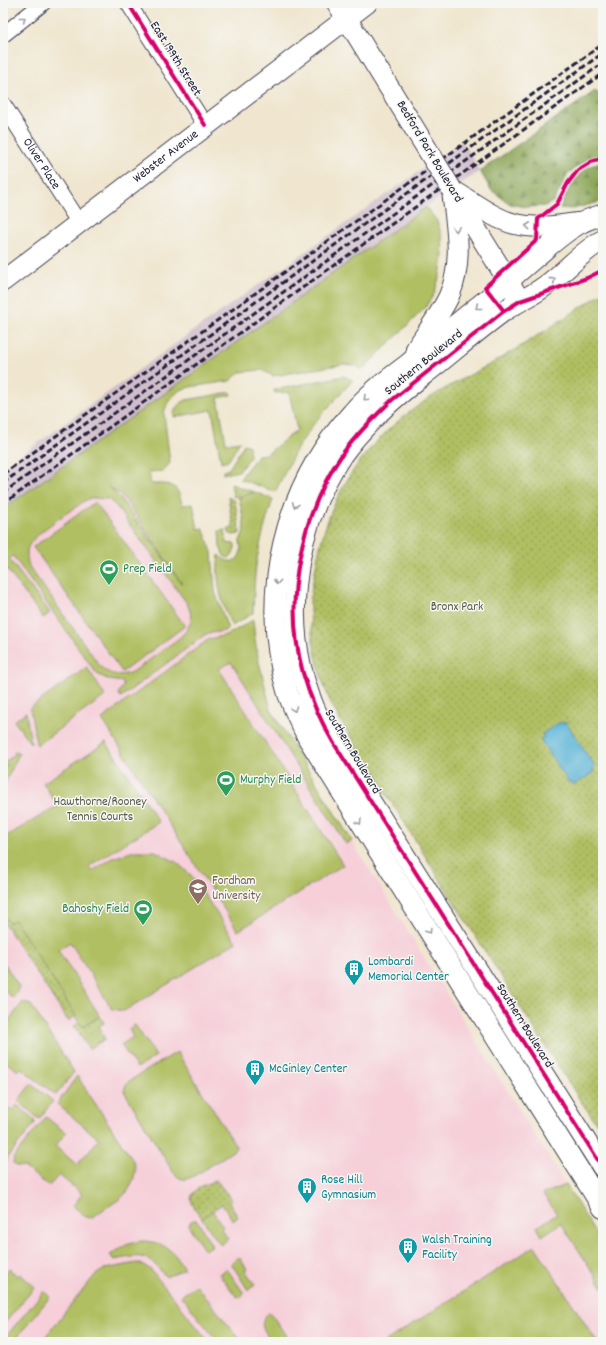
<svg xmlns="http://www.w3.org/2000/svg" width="606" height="1345" viewBox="0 0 606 1345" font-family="Dekko,sans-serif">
<defs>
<pattern id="forest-firs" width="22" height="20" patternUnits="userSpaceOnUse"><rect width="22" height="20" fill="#8ca658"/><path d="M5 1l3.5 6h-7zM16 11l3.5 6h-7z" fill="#72874a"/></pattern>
<pattern id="garden-dots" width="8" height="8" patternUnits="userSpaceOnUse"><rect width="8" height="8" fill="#b0bf62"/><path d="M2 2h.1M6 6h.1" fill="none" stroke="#8f9b52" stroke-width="1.8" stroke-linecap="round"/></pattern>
</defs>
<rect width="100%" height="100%" fill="#f6f6f2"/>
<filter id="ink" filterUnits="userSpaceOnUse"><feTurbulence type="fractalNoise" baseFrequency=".025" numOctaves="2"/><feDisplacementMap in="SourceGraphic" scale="8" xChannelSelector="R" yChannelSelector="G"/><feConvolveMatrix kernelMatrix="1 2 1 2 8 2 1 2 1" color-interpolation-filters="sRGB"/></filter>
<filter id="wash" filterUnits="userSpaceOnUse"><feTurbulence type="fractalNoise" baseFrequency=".012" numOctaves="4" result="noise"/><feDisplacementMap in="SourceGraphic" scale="16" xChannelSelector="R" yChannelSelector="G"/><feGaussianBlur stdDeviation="0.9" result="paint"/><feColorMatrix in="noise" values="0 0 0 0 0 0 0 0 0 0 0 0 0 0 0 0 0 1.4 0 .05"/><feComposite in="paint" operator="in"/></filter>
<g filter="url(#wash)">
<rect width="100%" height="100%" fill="#f0e6cf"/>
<path fill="#f6cfd9" d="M107 434 302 761 603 1245V1342H3V509Z"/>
<path fill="#d1bdcb" d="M462 141 480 171 426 207 3 509V468L186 336Z"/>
<g fill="#b0bf62" stroke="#69704e" fill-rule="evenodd">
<path d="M426 207 437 221 442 237 443 257 440 275 434 294 425 308 362 370 357 366 344 364 273 376 262 370 240 372 230 381 190 387 180 390 172 397 167 404 164 413 170 463 163 471 149 472 151 484C170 484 178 482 182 505L193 504 198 529 203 528 212 552 215 592 228 629 224 631 206 634 121 697 118 694 123 686V682L109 680 97 674 13 556 9 559 50 613 43 618 3 564V509ZM108 486 124 498 182 584 121 499ZM94 498 108 499 116 506 186 602C200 626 181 637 164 649 154 657 144 664 134 671 122 677 109 676 100 666L30 568C27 562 26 554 28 547 34 533 72 510 86 500Z"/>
<path d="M343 376 353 380 315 422 296 450 275 492 240 479 243 475 244 473 258 455 267 454 297 430 289 392 276 393H275L274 390Z"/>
<path d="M231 392V395L218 398 226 443 240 441 229 460 221 462 212 410 174 417C174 408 178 404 186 400Z"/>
<path d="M244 444 249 446 250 457 239 471 223 474V471L229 469Z"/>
<path d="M254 492 273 499C267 517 262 535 258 554 254 573 254 593 253 613L232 626C221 604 215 579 219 555 227 564 239 564 241 550 241 547 240 544 240 541 241 537 244 533 244 529 244 519 241 508 239 498Z"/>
<path d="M95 502 185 626 122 672 33 547Z"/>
<path d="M225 530 226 543 235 544V549L232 556 228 558 224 556 220 547 219 531Z"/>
<path d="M253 620 255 640 259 662 271 710 352 841 346 844 231 662 219 669 343 865 238 931 102 719 209 639 227 635Z"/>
<path d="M87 667 105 696 37 745 36 743 30 708Z"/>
<path d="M106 742 159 822 89 866 92 871 113 858 134 851H155L176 862 191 875 236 942 124 1011 112 1009 70 942 58 950 100 1016 82 1027 15 920 9 923 3 914V838L58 806 43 783Z"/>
<path d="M15 751 19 754 3 787V768L7 765 5 762 14 755Z"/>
<path d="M3 961 19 987 18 991 13 998 3 990Z"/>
<path d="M23 1002 31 1005 74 1072 56 1095 21 1068 18 1071 3 1060V1028Z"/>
<path d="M135 1025 156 1056 137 1068 121 1045 133 1037 129 1029Z"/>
<path d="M177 1052 237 1148C228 1154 194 1178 186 1179 180 1180 177 1176 173 1172L124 1091 126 1084 129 1081Z"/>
<path d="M77 1076 132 1159C136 1166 136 1173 133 1180 127 1201 106 1205 92 1218L86 1217 73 1206 82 1194 59 1175 49 1186 24 1167 16 1166 13 1163 14 1157 46 1117 66 1133 55 1146 77 1165 99 1139 57 1104Z"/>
<path d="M31 1084 53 1101 39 1119 18 1101Z"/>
<path d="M17 1105 34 1119 35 1123 8 1157 5 1167H3V1116L10 1108 13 1110Z"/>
<path d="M566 1185 603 1245V1288L561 1223 542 1236 537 1227 557 1214 543 1194Z"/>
<path d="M212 1210 223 1227 221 1229 228 1239 220 1245 202 1218Z"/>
<path d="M193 1220H197L212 1246 204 1250 189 1226 190 1222Z"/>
<path d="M140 1241C162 1241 174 1249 184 1269L166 1277C147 1254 143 1254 114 1260L110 1255 126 1245Z"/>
<path d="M535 1246 597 1342H384Z"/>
<path d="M239 1257 247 1269 245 1270 255 1285 248 1290 231 1263Z"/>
<path d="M137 1263 144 1265 152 1271 209 1342H41L95 1275 105 1269Z"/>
<path d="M9 1269 18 1276 20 1274 35 1287 3 1325V1276Z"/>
<path d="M227 1269 243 1292 242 1296 240 1297 236 1296 219 1274Z"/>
<path d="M196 1285 242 1342H218L181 1296Z"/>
<path d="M44 1291 50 1297 14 1341 7 1335Z"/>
<path d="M270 1312 290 1342H272C264 1330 256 1323 270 1312Z"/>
</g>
<g fill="url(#forest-firs)" stroke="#57644a">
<path d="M595 91 600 95 603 93V154L583 162 568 174 554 201 545 206 527 207 510 204 491 190 480 171Z"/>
<path d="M603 161V201L573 209 560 208C570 186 577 169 603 161Z"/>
</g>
<g fill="url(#garden-dots)" stroke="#69704e">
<path d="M603 293V1133L578 1097 467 923 340 720C336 712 331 704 328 696 317 670 309 629 310 601 311 591 313 581 315 571 327 498 360 446 422 403 445 387 471 375 496 361 532 340 567 316 603 293Z"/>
<path d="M231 484 254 492 239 498 233 496Z"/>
<path d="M228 497 235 501 240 532 239 534 233 535 229 533 228 529 233 528Z"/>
<path d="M26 712 31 744 14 721Z"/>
<path d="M6 919 9 923 15 920 76 1016 68 1021 3 921Z"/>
<path d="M100 1016 104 1023 98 1027 105 1039 89 1049 74 1026 80 1023 83 1027Z"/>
<path d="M216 1180 232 1200 229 1203 238 1217 233 1221 222 1204 202 1218C199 1214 195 1209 193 1205 185 1190 207 1184 216 1180Z"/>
</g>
<path fill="#59b4d7" stroke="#3e6b89" d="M560 722 562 724 566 722 595 767 592 769 594 772 574 785 572 782 569 783 540 739 544 737 542 734Z"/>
</g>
<g filter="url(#ink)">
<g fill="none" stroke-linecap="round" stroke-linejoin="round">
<defs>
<g id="minor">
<path d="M128 3 205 125"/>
<path d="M3 35 43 3"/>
<path id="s1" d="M3 104 79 223"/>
</g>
<g id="major">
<path d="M337 3 432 157"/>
<path d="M452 190C471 201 494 219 515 224 536 229 556 226 577 223"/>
<path d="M455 195 515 292"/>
<path d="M603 214C596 217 588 219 581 223 567 230 555 241 543 251 520 270 499 290 476 308 453 327 430 345 408 364 388 379 368 394 352 413 283 488 258 597 288 694 294 710 301 725 309 740L603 1208"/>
<path d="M603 240C583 250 564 273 545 286 532 296 517 302 504 311 482 327 461 345 440 362 419 379 395 396 376 416 364 428 352 441 342 455 291 532 278 635 320 720 324 728 328 735 333 742L603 1168"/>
<path id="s2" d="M3 281 367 3"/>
<path d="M416 349C427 332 440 315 449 296 464 262 456 226 452 190"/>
</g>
</defs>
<use href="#minor" stroke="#413f51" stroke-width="17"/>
<use href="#major" stroke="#413f51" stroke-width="22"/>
<use href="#minor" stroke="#fff" stroke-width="15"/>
<use href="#major" stroke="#fff" stroke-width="20"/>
<g stroke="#22223b" stroke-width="3" stroke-dasharray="6 3" stroke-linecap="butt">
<path d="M3 474 603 44"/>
<path d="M3 483 603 53"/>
<path d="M3 493 603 63"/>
<path d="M3 504 291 296 603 73"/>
</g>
<defs>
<path id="major-bridge" d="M432 157 452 190"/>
</defs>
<use href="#major-bridge" stroke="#413f51" stroke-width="22" stroke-linecap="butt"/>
<use href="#major-bridge" stroke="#fff" stroke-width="20"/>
<defs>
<g id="cycleway">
<path d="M128 3 205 125"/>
<path d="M603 270 587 278 520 301 504 311 392 400C375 416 357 434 343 453 300 515 283 600 303 673 310 698 320 720 333 742L603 1168"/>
<path d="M504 311 485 287 537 240 538 219 557 204 568 183 578 170 591 162 603 158"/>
</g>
</defs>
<use href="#cycleway" stroke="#f6f6f2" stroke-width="6"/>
<use href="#cycleway" stroke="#d6006c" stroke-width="4"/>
</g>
<defs><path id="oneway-chevron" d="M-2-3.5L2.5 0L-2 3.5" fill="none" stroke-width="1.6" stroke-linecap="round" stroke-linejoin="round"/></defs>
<g stroke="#9c9ca7">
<use href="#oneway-chevron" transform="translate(23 19) rotate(-38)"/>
<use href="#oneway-chevron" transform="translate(528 226) rotate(-174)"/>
<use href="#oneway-chevron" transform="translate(456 229) rotate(84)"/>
<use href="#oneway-chevron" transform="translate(553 280) rotate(-40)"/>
<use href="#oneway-chevron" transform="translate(478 307) rotate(141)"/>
<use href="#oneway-chevron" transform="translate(366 398) rotate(137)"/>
<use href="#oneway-chevron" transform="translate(295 505) rotate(112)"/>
<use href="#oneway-chevron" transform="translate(277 582) rotate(96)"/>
<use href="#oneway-chevron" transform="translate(294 709) rotate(70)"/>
<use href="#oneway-chevron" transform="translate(359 822) rotate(58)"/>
<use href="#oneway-chevron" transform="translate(429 931) rotate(58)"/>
</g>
</g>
<defs>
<symbol id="stadium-pin" viewBox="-11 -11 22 30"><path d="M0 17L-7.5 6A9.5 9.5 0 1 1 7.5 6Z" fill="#2e9e5b" stroke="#f6f6f2"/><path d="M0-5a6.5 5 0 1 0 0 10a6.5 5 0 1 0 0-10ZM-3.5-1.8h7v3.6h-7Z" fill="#fff"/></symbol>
<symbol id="university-pin" viewBox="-11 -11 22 30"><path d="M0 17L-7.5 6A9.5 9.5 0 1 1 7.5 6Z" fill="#8d6e63" stroke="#f6f6f2"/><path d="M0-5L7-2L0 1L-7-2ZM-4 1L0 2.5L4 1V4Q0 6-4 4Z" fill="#fff"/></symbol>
<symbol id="building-pin" viewBox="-11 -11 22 30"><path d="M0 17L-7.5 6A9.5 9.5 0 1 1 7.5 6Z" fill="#0f9aa8" stroke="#f6f6f2"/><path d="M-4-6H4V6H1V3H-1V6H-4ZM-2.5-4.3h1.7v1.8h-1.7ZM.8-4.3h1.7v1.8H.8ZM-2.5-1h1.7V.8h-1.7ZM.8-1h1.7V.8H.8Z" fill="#fff"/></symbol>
</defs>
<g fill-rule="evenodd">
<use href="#stadium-pin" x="98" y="558" width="22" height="30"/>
<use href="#stadium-pin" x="215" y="769" width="22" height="30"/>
<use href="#university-pin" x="187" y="877" width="22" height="30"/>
<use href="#stadium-pin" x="132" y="898" width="22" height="30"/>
<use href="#building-pin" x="343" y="958" width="22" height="30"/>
<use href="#building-pin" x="244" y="1058" width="22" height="30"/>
<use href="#building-pin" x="296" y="1176" width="22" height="30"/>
<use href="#building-pin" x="397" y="1236" width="22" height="30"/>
</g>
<g text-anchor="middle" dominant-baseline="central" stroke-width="3" stroke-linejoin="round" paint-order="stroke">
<g font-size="13" fill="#22223b" stroke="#f6f6f2">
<text transform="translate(175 59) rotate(58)">East 199th Street</text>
<text transform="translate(429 152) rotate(59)">Bedford Park Boulevard</text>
<text stroke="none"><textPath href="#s2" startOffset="205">Webster Avenue</textPath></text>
<text stroke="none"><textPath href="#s1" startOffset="71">Oliver Place</textPath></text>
<text transform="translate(424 363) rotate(-39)">Southern Boulevard</text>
<text transform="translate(352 752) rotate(59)">Southern Boulevard</text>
<text transform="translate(524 1026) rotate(58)">Southern Boulevard</text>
</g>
<g font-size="13" fill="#27864d" stroke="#f6f6f2" text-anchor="start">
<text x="123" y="569">Prep Field</text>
<text x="240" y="780">Murphy Field</text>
<text x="129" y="909" text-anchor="end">Bahoshy Field</text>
</g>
<g font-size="13" fill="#545949" stroke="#f6f6f2">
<text x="457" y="607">Bronx Park</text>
<text x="100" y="802">Hawthorne/Rooney<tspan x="100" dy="15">Tennis Courts</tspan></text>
</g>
<g font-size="13" fill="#785e54" stroke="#f6f6f2" text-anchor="start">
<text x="212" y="881">Fordham<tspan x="212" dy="15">University</tspan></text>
</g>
<g font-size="13" fill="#0d838f" stroke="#f6f6f2" text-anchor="start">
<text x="368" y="962">Lombardi<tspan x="368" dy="15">Memorial Center</tspan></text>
<text x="269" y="1069">McGinley Center</text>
<text x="321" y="1180">Rose Hill<tspan x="321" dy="15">Gymnasium</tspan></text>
<text x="422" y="1240">Walsh Training<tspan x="422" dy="15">Facility</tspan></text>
</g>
</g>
<rect width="606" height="1345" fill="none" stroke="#f6f6f2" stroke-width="16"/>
</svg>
